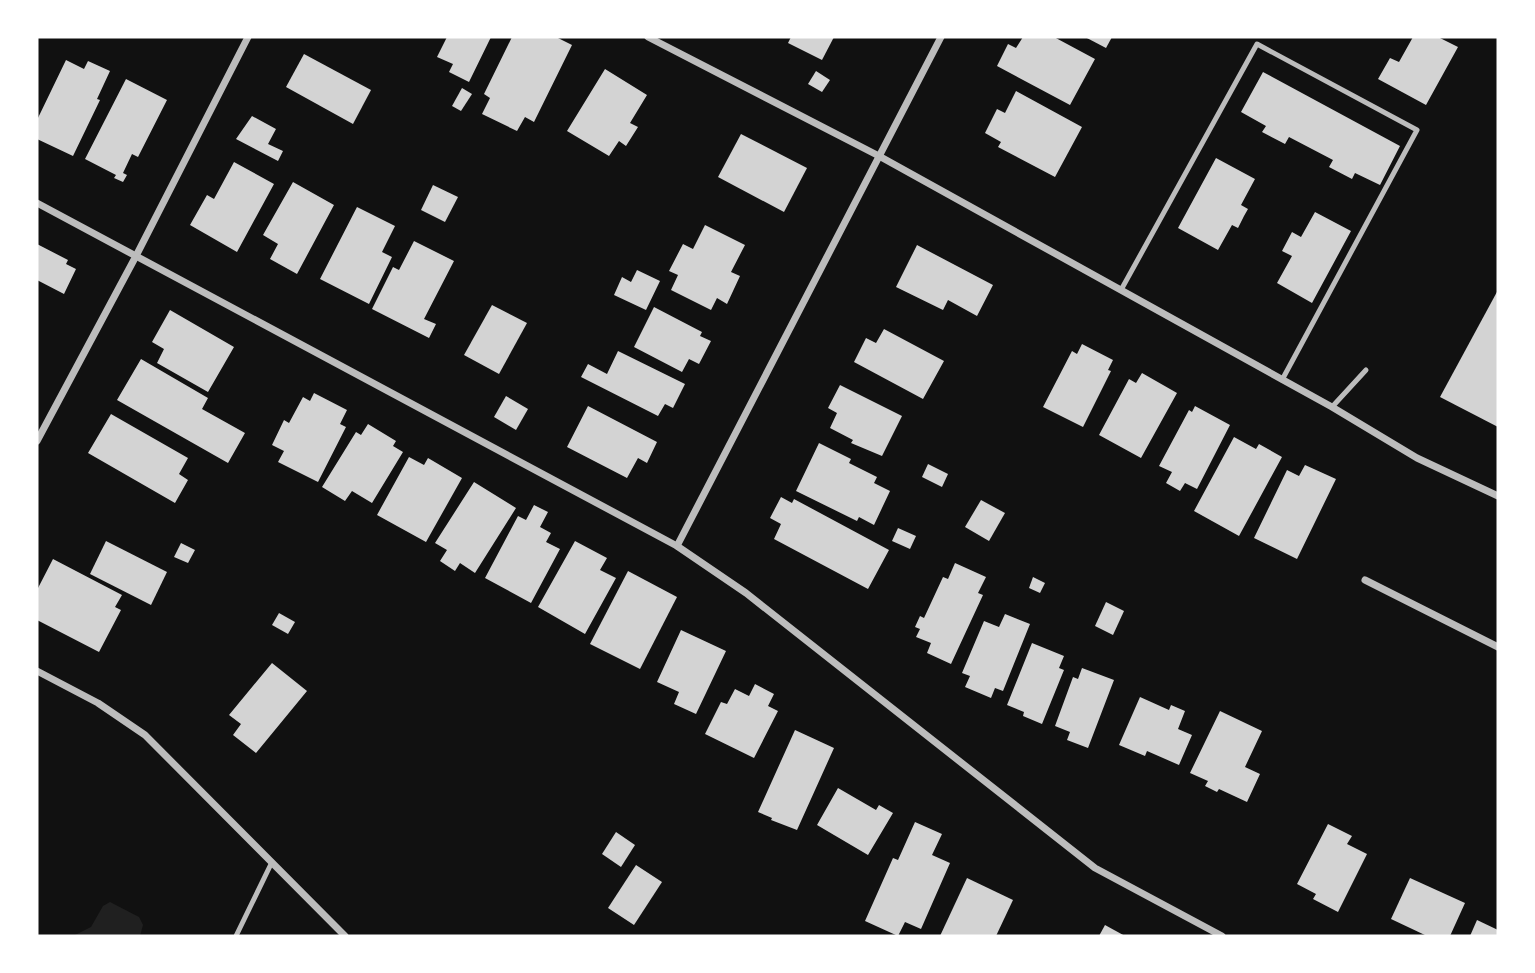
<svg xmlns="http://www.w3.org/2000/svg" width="1535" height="973" viewBox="0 0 1535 973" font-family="Barlow,sans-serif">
<rect width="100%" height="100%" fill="#111"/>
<path fill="#202020" d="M110 902 139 917 143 925 140 936H73L91 927 103 906Z"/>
<g fill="#d3d3d3">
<path d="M447 37H491L469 82 449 72 453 64 437 57Z"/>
<path d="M512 37H556L572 45 534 122 525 117 517 131 482 114 490 98 484 94Z"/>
<path d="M791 37H834L822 60 788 43Z"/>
<path d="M1023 37H1054L1095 59 1070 105 997 66 1008 44 1016 48Z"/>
<path d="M1085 37H1112L1106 48Z"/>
<path d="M1413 37H1438L1458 47 1426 105 1378 79 1390 58 1399 62Z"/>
<path d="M304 54 371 90 353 124 286 87Z"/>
<path d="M66 60 84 69 88 61 110 71 97 99 100 100 73 156 37 139V120Z"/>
<path d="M605 69 647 95 630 123 638 127 626 146 619 141 609 156 567 131Z"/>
<path d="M816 71 830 80 822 92 808 84Z"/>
<path d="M1263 72 1400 146 1380 185 1355 173 1352 179 1329 167 1333 160 1289 137 1285 144 1262 132 1266 126 1241 112Z"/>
<path d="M126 79 167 100 138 157 132 154 123 173 127 175 123 182 114 178 116 175 85 159Z"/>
<path d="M462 88 472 94 461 111 452 106Z"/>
<path d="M1016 91 1082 127 1055 177 998 147 1001 142 985 133 997 109 1005 113Z"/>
<path d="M252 116 276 129 268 144 283 151 278 161 236 139Z"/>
<path d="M741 134 807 168 784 212 718 177Z"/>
<path d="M1216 158 1255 179 1241 205 1248 209 1244 216 1238 228 1232 225 1218 250 1178 228Z"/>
<path d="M234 162 274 184 237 252 190 225 207 195 214 199Z"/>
<path d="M293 182 334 205 297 274 270 259 278 244 263 235Z"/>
<path d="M433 185 458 197 445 222 421 210Z"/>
<path d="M357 207 395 226 382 252 392 257 369 304 320 279Z"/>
<path d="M1315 212 1351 231 1312 303 1277 283 1292 256 1282 251 1292 232 1301 237Z"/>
<path d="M705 225 745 245 731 272 740 276 727 304 717 298 711 310 671 290 678 275 669 271 683 244 693 249Z"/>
<path d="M414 241 454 261 424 319 436 324 429 338 372 309 393 267 399 270Z"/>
<path d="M37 244 68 260 66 264 76 269 64 294 37 280Z"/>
<path d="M917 245 993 285 977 316 948 300 943 310 896 287Z"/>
<path d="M637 270 660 281 646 310 614 295 622 277 631 282Z"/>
<path d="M1498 290V427L1440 397Z"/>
<path d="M492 305 527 323 499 374 464 355Z"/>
<path d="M654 307 702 332 700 336 711 341 699 364 689 359 682 372 634 347Z"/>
<path d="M170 310 234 347 208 392 157 363 164 349 152 342Z"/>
<path d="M884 329 944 361 923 399 854 362 866 338 876 343Z"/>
<path d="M1082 344 1113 360 1108 370 1111 371 1083 427 1043 407 1072 351 1077 354Z"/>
<path d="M618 351 685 384 673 408 665 404 658 416 581 377 588 364 607 374Z"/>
<path d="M141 359 208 398 202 409 245 433 228 463 117 400Z"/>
<path d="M1142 373 1177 393 1141 458 1099 435 1129 379 1136 383Z"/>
<path d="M840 385 902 416 882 456 851 443 853 440 830 428 837 413 828 408Z"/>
<path d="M314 393 347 410 340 424 346 427 318 482 278 462 284 451 272 445 284 420 289 423 303 397 310 401Z"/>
<path d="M506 396 528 409 516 430 494 417Z"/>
<path d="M588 406 657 442 647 463 638 458 627 478 567 447Z"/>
<path d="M1195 406 1230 425 1197 489 1185 483 1180 491 1166 483 1172 472 1159 466 1189 410 1192 412Z"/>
<path d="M111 414 188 458 179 474 188 480 175 503 88 453Z"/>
<path d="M368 424 396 441 393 446 403 452 372 503 352 491 345 501 322 487 356 432 361 435Z"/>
<path d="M1234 437 1256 449 1259 444 1282 457 1239 536 1194 511Z"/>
<path d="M819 443 851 459 849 463 877 477 874 483 890 491 874 525 859 517 857 521 796 491Z"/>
<path d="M409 457 424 465 428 458 462 478 426 542 377 515Z"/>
<path d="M928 464 948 474 942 487 922 477Z"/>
<path d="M1305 465 1336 479 1297 559 1254 538 1287 470 1299 476Z"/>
<path d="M474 482 516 508 475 573 460 563 455 571 440 561 447 550 435 543Z"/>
<path d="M781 497 792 503 794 499 889 550 868 589 774 539 781 524 770 518Z"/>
<path d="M981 500 1005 513 989 541 965 527Z"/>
<path d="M534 505 548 512 540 527 551 533 546 542 560 549 531 603 485 578 518 516 526 520Z"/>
<path d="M898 528 916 536 910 549 892 541Z"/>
<path d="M106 541 167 572 151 605 90 574Z"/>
<path d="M575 541 607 558 600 570 616 578 585 634 538 607Z"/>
<path d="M181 543 195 550 188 563 174 557Z"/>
<path d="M53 559 122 595 115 607 121 610 99 652 37 620V590Z"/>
<path d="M955 563 986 577 978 593 983 595 951 664 927 653 931 643 916 637 920 629 915 627 920 616 924 618 943 577 948 579Z"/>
<path d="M628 571 677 597 640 669 590 644Z"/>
<path d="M1033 577 1045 583 1040 593 1029 588Z"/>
<path d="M1106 602 1124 611 1113 635 1095 626Z"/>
<path d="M279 613 295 622 288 634 272 625Z"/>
<path d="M1005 614 1030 624 1003 691 995 688 991 698 965 687 970 676 962 673 984 621 999 627Z"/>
<path d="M681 630 726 651 696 714 674 704 679 692 657 682Z"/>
<path d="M1032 643 1064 656 1059 668 1064 670 1042 724 1023 716 1024 712 1007 705Z"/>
<path d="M272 663 307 691 256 753 233 735 241 724 229 715Z"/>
<path d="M1082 668 1114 680 1088 748 1067 740 1070 732 1055 726 1073 677 1078 679Z"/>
<path d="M755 684 774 694 768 706 778 711 754 758 705 734 721 702 727 704 735 689 749 696Z"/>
<path d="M1140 697 1169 710 1171 705 1185 711 1178 729 1192 735 1179 765 1147 751 1145 756 1119 745Z"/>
<path d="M1220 711 1262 731 1245 767 1260 774 1247 802 1219 789 1217 792 1205 786 1208 781 1190 773Z"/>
<path d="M795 730 834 748 797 830 771 820 772 818 758 812Z"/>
<path d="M838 788 876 810 879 805 893 813 868 855 817 825Z"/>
<path d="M915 822 942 834 932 855 950 863 921 929 905 922 898 936 865 921 893 858 898 860Z"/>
<path d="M1328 824 1352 836 1347 844 1367 854 1338 912 1313 899 1316 894 1297 884Z"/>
<path d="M616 832 635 845 621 867 602 854Z"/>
<path d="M636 865 662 882 634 925 608 908Z"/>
<path d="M967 878 1013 900 996 936H940Z"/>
<path d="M1410 878 1465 903 1450 936H1427L1391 919Z"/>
<path d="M1477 920 1498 930V936H1470Z"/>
<path d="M1105 925 1125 936H1099Z"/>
</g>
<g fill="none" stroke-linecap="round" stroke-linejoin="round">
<g stroke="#bcbcbc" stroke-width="5">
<path d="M1121 290 1257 44 1417 130 1282 380"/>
<path d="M1332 407 1366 370"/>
<path d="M236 936 272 862"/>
</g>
<g stroke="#bcbcbc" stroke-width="7">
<path d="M648 37 879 156 1332 407 1417 458 1498 496"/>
<path d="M37 203 677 546 746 593 1095 868 1222 936"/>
<path d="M37 441 136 256 248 37"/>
<path d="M677 546 941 37"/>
<path d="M1365 580 1498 647"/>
<path d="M37 671 98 703 145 735 345 936"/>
</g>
</g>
<rect width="1535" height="973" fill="none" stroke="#ffffff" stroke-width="77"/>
</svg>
